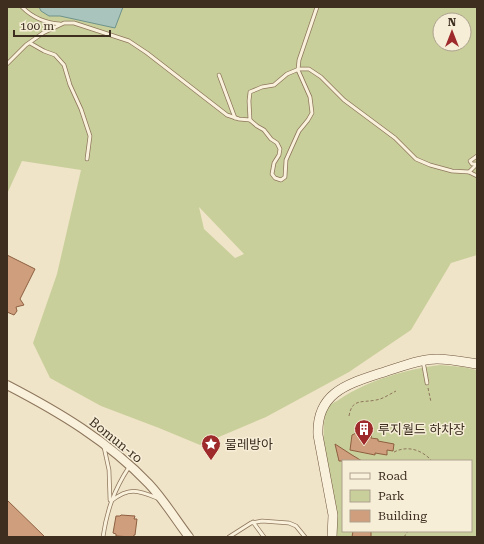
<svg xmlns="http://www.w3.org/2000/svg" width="484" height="544" viewBox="0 0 484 544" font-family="'Roboto Serif','Noto Sans KR',serif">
<rect width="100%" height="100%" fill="#f0e4c8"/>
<g fill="#c9cf9b" fill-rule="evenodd">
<path d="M7 7H477V255L451 263 411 330 349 372 266 417 200 445 159 428 101 406 50 378 33 343 57 274 81 170 22 161 7 194ZM440 20H464V44H440ZM199 207 244 254 235 258 204 229Z"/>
<path d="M440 365 463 367 477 370V537H335C332 510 316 428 328 407 331 403 336 402 340 399 368 380 408 369 440 365ZM343 461H471V531H343Z"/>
</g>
<path fill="#a9c4bc" stroke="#6f938a" d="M39 7H123L115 28 60 16H49L41 11Z"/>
<g fill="#cf9f7d" stroke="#8d5f41">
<path d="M7 255 35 269 20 299 24 305 16 307 17 311 14 315 7 312Z"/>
<path d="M365 429 372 432 371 438 378 439V441L394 444 393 451 387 450V455L375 453V455L350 450 352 435Z"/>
<path d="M335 444 352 455 362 461H339Z"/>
<path d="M7 500 45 537H7Z"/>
<path d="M121 515 135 516 134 519H137L135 535H134L133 537 116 536V534L113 533 116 516H120Z"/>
<path d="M353 531H371V537H352Z"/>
</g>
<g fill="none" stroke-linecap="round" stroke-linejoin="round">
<defs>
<g id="service">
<path d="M22 7C33 18 45 23 60 24"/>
<path d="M30 43 44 51 55 55 64 65 70 85 81 109 90 136 87 159"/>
<path d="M7 64 26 45 43 33 64 23H74L129 41 147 53 227 115 239 119 250 120 249 101 250 92 262 87 274 85 287 74 299 69H309L321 77 344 100 395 138 416 159 430 165 452 171 469 172"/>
<path d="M219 75 235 118"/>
<path d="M250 120 257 126 264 130 271 139 277 143 280 149 279 155 274 163 272 174 275 178 281 180 285 177 286 160 299 131 308 120 312 113 310 97 298 70 299 60 317 7"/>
<path d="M476 164H472L470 161 477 156"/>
<path d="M477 164 469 172 477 176"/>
<path d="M423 361 427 383"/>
<path d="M104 447 109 470 110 500"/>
<path d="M111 501C129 487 138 490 157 498"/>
<path d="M253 522 264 537"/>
<path d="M103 537C107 510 114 490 129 467"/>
<path d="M229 537 251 523 262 521 289 523 296 526 305 537"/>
</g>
<path id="tertiary" d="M7 385C59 412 108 441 149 484 164 500 176 520 189 537"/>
<path id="secondary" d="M332 537 333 515 318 435C316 390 352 383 387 371 403 366 420 359 437 359 450 359 464 362 477 364"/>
</defs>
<use href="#service" stroke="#8d765c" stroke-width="4.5"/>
<use href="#tertiary" stroke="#8d765c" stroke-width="10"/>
<use href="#secondary" stroke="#6f573f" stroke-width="10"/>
<g stroke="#8d765c" stroke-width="1" stroke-dasharray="3 2" stroke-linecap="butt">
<path d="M428 388 431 402"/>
<path d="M349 416C352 398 362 403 376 400 383 399 390 394 396 391"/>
<path d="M394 452C408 445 422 450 432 461"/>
<path d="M404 537 408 531"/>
</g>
<use href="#service" stroke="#faf1dc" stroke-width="3"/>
<use href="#tertiary" stroke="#faf1dc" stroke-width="8"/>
<use href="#secondary" stroke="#faf1dc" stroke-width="9"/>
</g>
<defs>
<symbol id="building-pin" viewBox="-11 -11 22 30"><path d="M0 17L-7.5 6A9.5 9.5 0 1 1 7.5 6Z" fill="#9e2a2b" stroke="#f7eed8"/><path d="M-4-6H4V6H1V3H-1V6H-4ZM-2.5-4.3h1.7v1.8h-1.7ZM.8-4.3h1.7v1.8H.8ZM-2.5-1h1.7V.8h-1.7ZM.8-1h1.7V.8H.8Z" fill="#fff"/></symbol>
<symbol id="sight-pin" viewBox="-11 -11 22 30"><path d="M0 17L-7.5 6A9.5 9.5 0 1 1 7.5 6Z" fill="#9e2a2b" stroke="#f7eed8"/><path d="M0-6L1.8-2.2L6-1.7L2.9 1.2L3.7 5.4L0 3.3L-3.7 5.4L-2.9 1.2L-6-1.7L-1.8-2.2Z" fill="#fff"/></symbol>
</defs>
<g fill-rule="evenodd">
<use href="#building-pin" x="353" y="418" width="22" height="30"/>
<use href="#sight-pin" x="200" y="433" width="22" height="30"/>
</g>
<g text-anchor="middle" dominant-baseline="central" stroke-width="3" stroke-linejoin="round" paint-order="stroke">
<g font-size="13" fill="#3d2e20" stroke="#f7eed8" text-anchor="start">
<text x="378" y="429">루지월드 하차장</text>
<text x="225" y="444">물레방아</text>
</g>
<g font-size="13" fill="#3d2e20" stroke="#f7eed8">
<text transform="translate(116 440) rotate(39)">Bomun-ro</text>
</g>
</g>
<rect width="484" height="544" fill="none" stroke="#3d2e20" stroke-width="16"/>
<rect x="342" y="460" width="130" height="72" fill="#f7eed8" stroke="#ada18e"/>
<rect x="350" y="473" width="20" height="6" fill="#faf1dc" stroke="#ada18e"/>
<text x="378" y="480" font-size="12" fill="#3d2e20">Road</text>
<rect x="350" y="490" width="20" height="12" fill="#c9cf9b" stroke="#ada18e"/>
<text x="378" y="500" font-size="12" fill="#3d2e20">Park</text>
<rect x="350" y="510" width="20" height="12" fill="#cf9f7d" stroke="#ada18e"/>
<text x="378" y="520" font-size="12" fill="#3d2e20">Building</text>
<g transform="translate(452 32)"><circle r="19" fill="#f7eed8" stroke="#ada18e"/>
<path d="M0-3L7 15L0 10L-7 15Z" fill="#9e2a2b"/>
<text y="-6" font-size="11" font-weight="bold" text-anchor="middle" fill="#3d2e20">N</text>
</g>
<path d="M14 30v6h96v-6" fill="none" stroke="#3d2e20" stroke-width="2"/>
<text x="20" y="30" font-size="12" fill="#3d2e20" stroke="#f7eed8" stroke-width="3" paint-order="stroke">100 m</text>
</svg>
